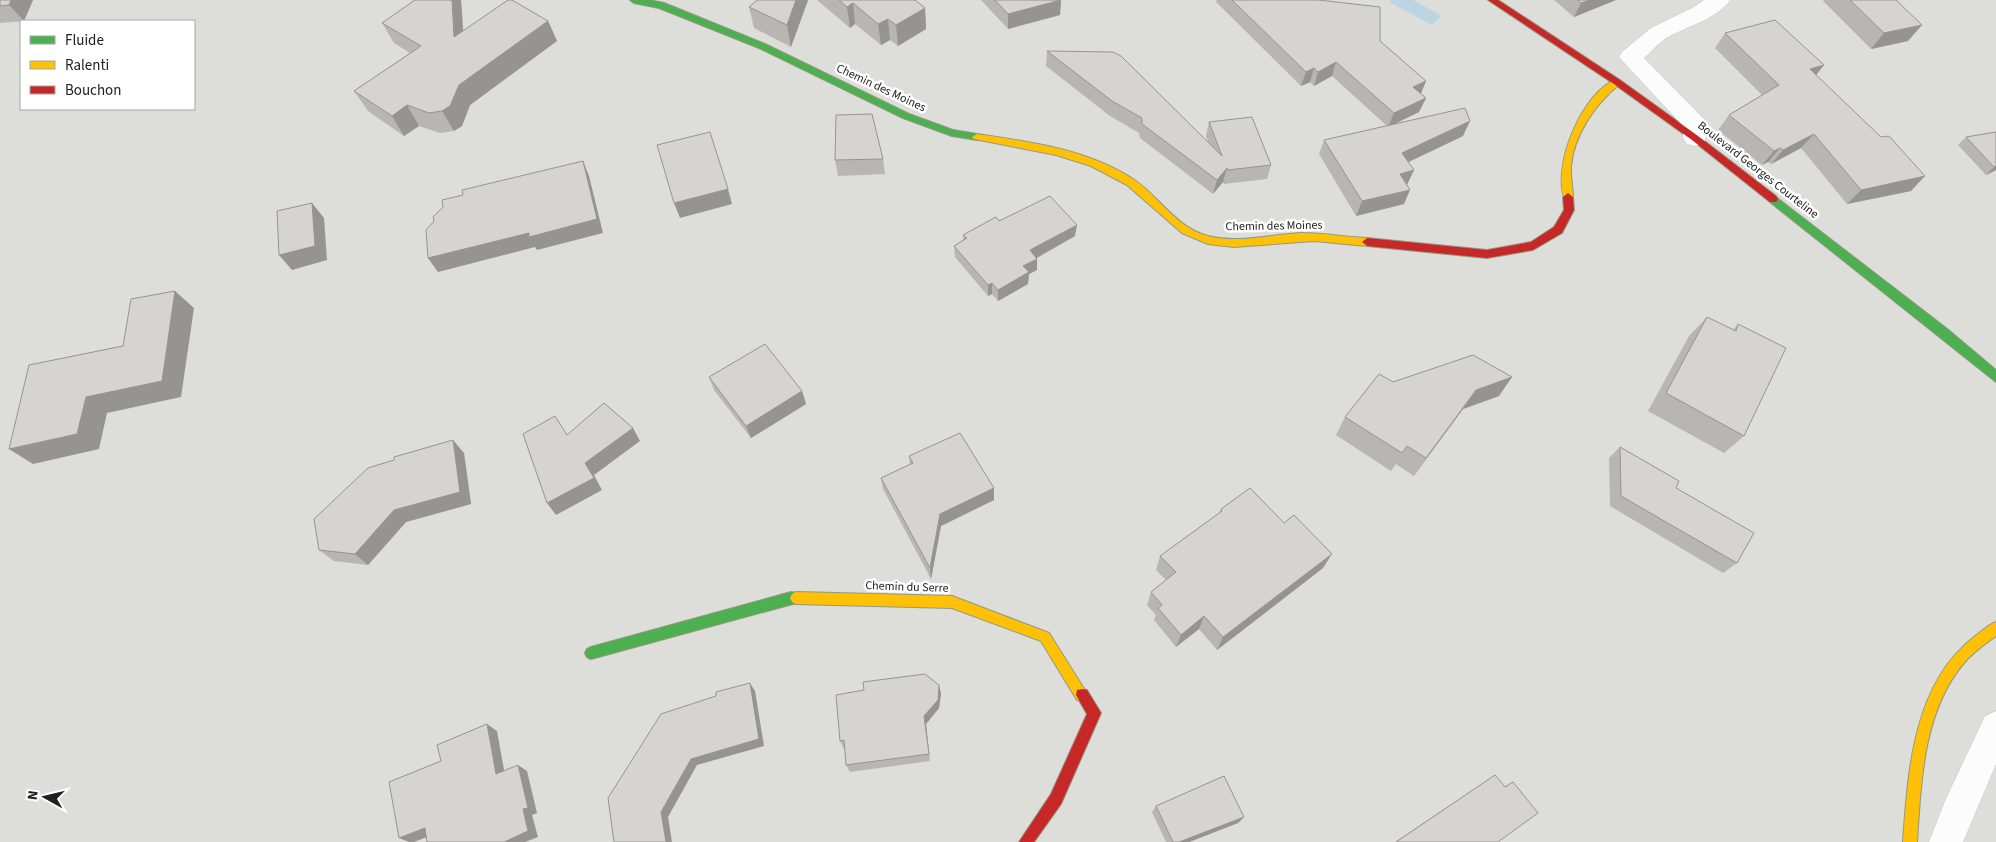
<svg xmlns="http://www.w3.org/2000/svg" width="1996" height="842" viewBox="0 0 1996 842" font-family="'Source Sans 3',sans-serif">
<rect width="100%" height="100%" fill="#eeeee9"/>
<path fill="#ddddda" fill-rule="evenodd" d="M0 0H1996V842H0ZM21 21H194V109H21Z"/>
<path fill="#bcd5e2" d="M1392 0H1413L1442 16 1432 25 1389 2Z"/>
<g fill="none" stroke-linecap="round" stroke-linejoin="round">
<defs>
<g id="street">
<path d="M1704 0H1730C1717 19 1688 26 1668 37 1659 42 1652 51 1644 58L1703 118C1708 126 1708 136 1703 144L1695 146 1687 144 1683 138V126L1619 57 1622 52 1651 28 1694 7Z"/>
<path d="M1996 711V764L1963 842H1929L1945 801 1985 716Z"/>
</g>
<g id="fast">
<path d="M630 0H649L664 3 765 44 909 114 953 130 977 134 982 137 977 140 952 136 903 118 759 48 659 8 634 3Z"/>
<path d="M1773 195 1946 328 1996 370V382L1770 202 1768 199Z"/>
<path d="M791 592 800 594 802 598 800 602 591 659 587 657 585 653 587 649 591 647Z"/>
</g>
<g id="slow">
<path d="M1617 79 1622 82 1620 84C1596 103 1574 134 1571 166 1570 176 1573 187 1573 197L1571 200H1565C1551 166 1583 91 1617 79Z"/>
<path d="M977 134C1030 142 1087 149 1133 179 1159 196 1176 228 1208 236 1239 244 1271 234 1303 233 1324 233 1346 237 1367 238L1372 242 1367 246 1314 241 1234 247 1208 244 1182 233 1127 185 1091 166 1056 155 974 139 972 137Z"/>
<path d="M796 592 952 596 1049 633 1088 695 1087 700 1082 701 1077 700 1041 641 952 608 796 604 792 602 790 598 792 594Z"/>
<path d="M1996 622V636C1985 644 1973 652 1964 663 1923 711 1921 782 1917 842H1903C1908 772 1913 684 1974 637 1981 632 1988 625 1996 622Z"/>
</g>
<g id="jam">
<path d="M1488 0H1498L1620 80 1698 136 1776 196 1778 199 1776 202H1770L1692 140 1614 84Z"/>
<path d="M1568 193 1573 197 1574 210 1562 233 1533 250 1487 258 1367 246 1362 242 1367 238 1487 250 1531 242 1554 227 1564 210 1563 197Z"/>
<path d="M1082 689 1087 690 1101 713 1061 804 1034 842H1019L1051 794 1087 714 1076 695 1077 690Z"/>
</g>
</defs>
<use href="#street" stroke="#c7c7c5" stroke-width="1"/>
<use href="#fast" stroke="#949980" stroke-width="2"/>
<use href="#slow" stroke="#949980" stroke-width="2"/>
<use href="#jam" stroke="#949980" stroke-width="2"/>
<use href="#street" fill="#fcfcfc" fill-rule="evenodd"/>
<use href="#fast" fill="#4caf50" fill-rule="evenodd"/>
<use href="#slow" fill="#ffc107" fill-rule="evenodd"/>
<use href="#jam" fill="#c62828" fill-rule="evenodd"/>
</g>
<g fill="#b7b6b3">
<path d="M0 0H33L24 21 0 23Z"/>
<path d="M415 0H461L463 31 548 21 557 41 470 105 462 126 454 131 440 133 419 126 404 136 368 111 354 91 410 53 394 43 382 23Z"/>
<path d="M757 0H808L791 47 754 28 749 7Z"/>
<path d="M817 0H915L925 8 926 29 898 46 890 40 881 45 855 24 850 28Z"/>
<path d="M981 0H1061L1060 15 1008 29Z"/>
<path d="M1217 0H1319L1380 41 1426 81 1421 94 1426 98 1419 112 1394 124 1463 136 1408 162 1407 185 1404 204 1356 216 1319 154 1324 140 1387 126 1332 76 1314 86 1310 82 1301 86 1216 2Z"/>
<path d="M1554 0H1616L1574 17Z"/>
<path d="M1824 0H1896L1908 41 1871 49 1823 1Z"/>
<path d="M1725 33 1824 65 1816 75 1911 191 1847 204 1801 148 1771 164 1768 162 1762 165 1718 130 1729 115 1762 95 1715 48Z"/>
<path d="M1047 51 1208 142 1206 136 1209 122 1271 165 1267 179 1224 184 1223 182 1213 194 1140 138 1139 133 1110 116 1046 66Z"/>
<path d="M1996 132V170L1986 175 1958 145 1966 137Z"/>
<path d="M883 159 885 174 838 176 835 160Z"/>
<path d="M999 221 1075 236 1037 258V270L1029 274 1028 284 998 301 992 294 988 296 955 257 954 246 963 240V235Z"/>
<path d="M1707 317 1733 330 1738 324 1744 436 1724 453 1648 411 1689 336Z"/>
<path d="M709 377 802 391 806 404 751 438 714 390Z"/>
<path d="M1393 382 1499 396 1463 409 1414 476 1396 464 1391 471 1336 435 1345 417Z"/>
<path d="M1620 447 1737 563 1723 573 1610 506 1609 458Z"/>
<path d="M464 453 471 504 406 522 368 565 334 561 319 550Z"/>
<path d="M909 456 994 488V500L941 526 931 579 883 489 881 478 910 465Z"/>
<path d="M1221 509 1323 568 1217 650 1199 629 1176 647 1154 620 1156 615 1147 605 1151 592 1166 580 1156 570 1160 556 1219 513Z"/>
<path d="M939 685 941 694 939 708 926 724 930 761 850 772 846 765 845 749H844L840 741Z"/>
<path d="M1495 775 1504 787 1513 782 1498 842H1395Z"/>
<path d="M1156 806 1244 817 1238 823 1189 842H1166L1152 812Z"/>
</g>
<g fill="#959492">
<path d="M11 0H33L24 21 9 5Z"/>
<path d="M452 0H461L465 58 454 37Z"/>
<path d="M796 0H808L791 47 787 25Z"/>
<path d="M1061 0 1060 15 1008 29V14Z"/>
<path d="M1590 0H1616L1574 17 1581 3Z"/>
<path d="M853 3 855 24 850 28 847 7Z"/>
<path d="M925 8 926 29 898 46 896 25Z"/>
<path d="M888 19 890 40 881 45 878 24Z"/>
<path d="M548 21 557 41 470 105 462 126 454 131 442 111 459 85Z"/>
<path d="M1922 25 1908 41 1871 49 1884 33Z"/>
<path d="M1336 62 1332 76 1314 86 1318 72Z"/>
<path d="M1824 65 1812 80 1810 69Z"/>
<path d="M1314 68 1310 82 1301 86 1306 72Z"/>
<path d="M1426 81 1420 95 1413 87Z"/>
<path d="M1426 98 1419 112 1388 127 1394 113Z"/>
<path d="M407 105 419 126 404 136 392 116Z"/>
<path d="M1470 121 1463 136 1396 168 1402 153Z"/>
<path d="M1814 134 1801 148 1771 164 1783 150Z"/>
<path d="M1780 148 1768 162 1762 165 1774 151Z"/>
<path d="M583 161 589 176 603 233 537 250 535 247 438 272 428 258Z"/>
<path d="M1996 166V170L1986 175 1994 167Z"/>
<path d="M1227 168 1223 182 1213 194 1217 180Z"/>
<path d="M1414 170 1407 185 1400 174Z"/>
<path d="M1925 176 1911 191 1847 204 1861 190Z"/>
<path d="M728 189 732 204 680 218 674 203Z"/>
<path d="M1410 190 1404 204 1356 216 1362 201Z"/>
<path d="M312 203 324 218 327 260 292 270 279 255Z"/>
<path d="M1077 225 1075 236 1029 262 1030 250Z"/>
<path d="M1037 259V270L1029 274 1028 284 998 301V290L1023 266Z"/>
<path d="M992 283V294L988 296V285Z"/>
<path d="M175 291 194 308 181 397 107 413 99 449 33 464 9 449 86 397Z"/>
<path d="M1512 377 1499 396 1463 409 1414 476 1476 390Z"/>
<path d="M802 391 806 404 751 438 746 426Z"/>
<path d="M633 428 640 441 594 475 602 490 556 515 547 503 585 463Z"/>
<path d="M453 440 464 453 471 504 406 522 368 565 355 554Z"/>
<path d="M994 488V500L941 526 931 579 930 568 940 514Z"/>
<path d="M1332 554 1323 568 1217 650 1223 637Z"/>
<path d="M1204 616 1199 629 1176 647 1181 635Z"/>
<path d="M750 683 755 691 764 746 697 765 668 817 672 842H666L661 812 691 759Z"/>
<path d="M939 685 941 694 939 708 926 724 930 761 924 716Z"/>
<path d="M487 724 497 731 506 781 496 774Z"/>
<path d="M518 765 527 771 537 813 532 815 538 837 525 842H504L523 809Z"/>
<path d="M1244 817 1238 823 1189 842H1179Z"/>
<path d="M425 828 437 833 414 842H409L399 838Z"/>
</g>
<g fill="#d5d4d0" stroke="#959492">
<path d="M0 0H11L9 5 0 6Z"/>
<path d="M415 0H452L454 37 508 0H512L548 21 459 85 450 106 442 111 429 113 407 105 392 116 354 91 421 46 382 23Z"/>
<path d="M757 0H796L787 25 749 7Z"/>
<path d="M839 0H915L925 8 896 25 888 19 878 24 853 3 847 7Z"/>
<path d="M995 0H1061L1008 14Z"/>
<path d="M1232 0H1319L1380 7V41L1426 81 1413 87 1426 98 1394 113 1336 62 1318 72 1314 68 1306 72Z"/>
<path d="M1577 0H1590L1581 3Z"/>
<path d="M1850 0H1896L1922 25 1884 33Z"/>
<path d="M1775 20 1824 65 1810 69 1881 137 1889 136 1925 176 1861 190 1814 134 1783 150 1780 148 1774 151 1729 115 1779 85 1725 33Z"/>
<path d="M1047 51 1113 52 1121 56 1222 156 1209 122 1252 117 1271 165 1228 170 1227 168 1217 180 1142 124V118L1112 101Z"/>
<path d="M1465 108 1470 121 1402 153 1414 170 1400 174 1410 190 1362 201 1324 140Z"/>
<path d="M872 114 883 159 835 160 836 115Z"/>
<path d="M710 132 728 189 674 203 657 145Z"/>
<path d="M1996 132V166L1994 167 1966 137Z"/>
<path d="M583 161 597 219 529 237V233L428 258 426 230 434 221 433 217 443 207 442 200 463 195 462 190Z"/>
<path d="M1050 196 1077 225 1030 250 1037 259 1023 266 1029 272 998 290 992 283 988 285 954 246 967 238 963 235 996 217 999 221Z"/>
<path d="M312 203 315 246 279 255 277 211Z"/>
<path d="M175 291 162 381 86 397 77 434 9 449 29 365 123 346 131 299Z"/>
<path d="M1707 317 1736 331 1738 324 1786 348 1744 436 1666 393Z"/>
<path d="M765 344 802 391 746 426 709 377Z"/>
<path d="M1473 355 1512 377 1476 390 1426 458 1407 446 1402 453 1345 417 1379 374 1393 382Z"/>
<path d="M604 403 633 428 585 463 594 478 547 503 523 434 555 416 567 435Z"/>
<path d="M960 433 994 488 940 514 930 568 881 478 913 463 909 456Z"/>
<path d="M453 440 460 492 394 510 355 554 319 550 314 519 368 468 394 460V457Z"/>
<path d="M1620 447 1679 481 1676 488 1754 533 1737 563 1621 496Z"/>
<path d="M1250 488 1284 523 1294 515 1332 554 1223 637 1204 616 1181 635 1158 608 1162 605 1151 592 1176 572 1160 556 1222 511 1221 509Z"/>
<path d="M925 674 939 685 938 700 924 716 929 754 846 765 844 740 840 741 836 695 864 690 863 682Z"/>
<path d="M750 683 759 739 691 759 661 812 666 842H614L608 798 661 714 716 696V692Z"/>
<path d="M487 724 496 774 518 765 528 808 523 809 528 831 504 842H427L425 828 399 838 389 782 441 761 437 745Z"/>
<path d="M1495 775 1505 787 1513 782 1538 813 1498 842H1396Z"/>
<path d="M1224 776 1244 817 1179 842H1173L1156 806Z"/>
</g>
<g text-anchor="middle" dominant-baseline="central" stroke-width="5" stroke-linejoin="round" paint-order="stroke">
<g font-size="12" fill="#202020" stroke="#fff">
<text transform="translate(881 88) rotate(25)">Chemin des Moines</text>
<text transform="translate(1758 170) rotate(38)">Boulevard Georges Courteline</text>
<text transform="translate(1274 226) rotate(-1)">Chemin des Moines</text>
<text transform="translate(907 587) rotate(2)">Chemin du Serre</text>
</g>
</g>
<rect x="20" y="20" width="175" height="90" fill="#ffffff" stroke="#a6a6a6"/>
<rect x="30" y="36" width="25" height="8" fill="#4caf50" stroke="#a6a6a6"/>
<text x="65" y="45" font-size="15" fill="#202020">Fluide</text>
<rect x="30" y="61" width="25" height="8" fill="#ffc107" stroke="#a6a6a6"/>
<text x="65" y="70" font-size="15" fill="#202020">Ralenti</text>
<rect x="30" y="86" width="25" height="8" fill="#c62828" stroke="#a6a6a6"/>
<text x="65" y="95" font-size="15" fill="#202020">Bouchon</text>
<g transform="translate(45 797) rotate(278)" stroke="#ffffff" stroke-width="4" paint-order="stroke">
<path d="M0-4L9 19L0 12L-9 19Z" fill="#202020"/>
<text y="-8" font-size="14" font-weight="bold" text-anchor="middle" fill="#202020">N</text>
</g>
</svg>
